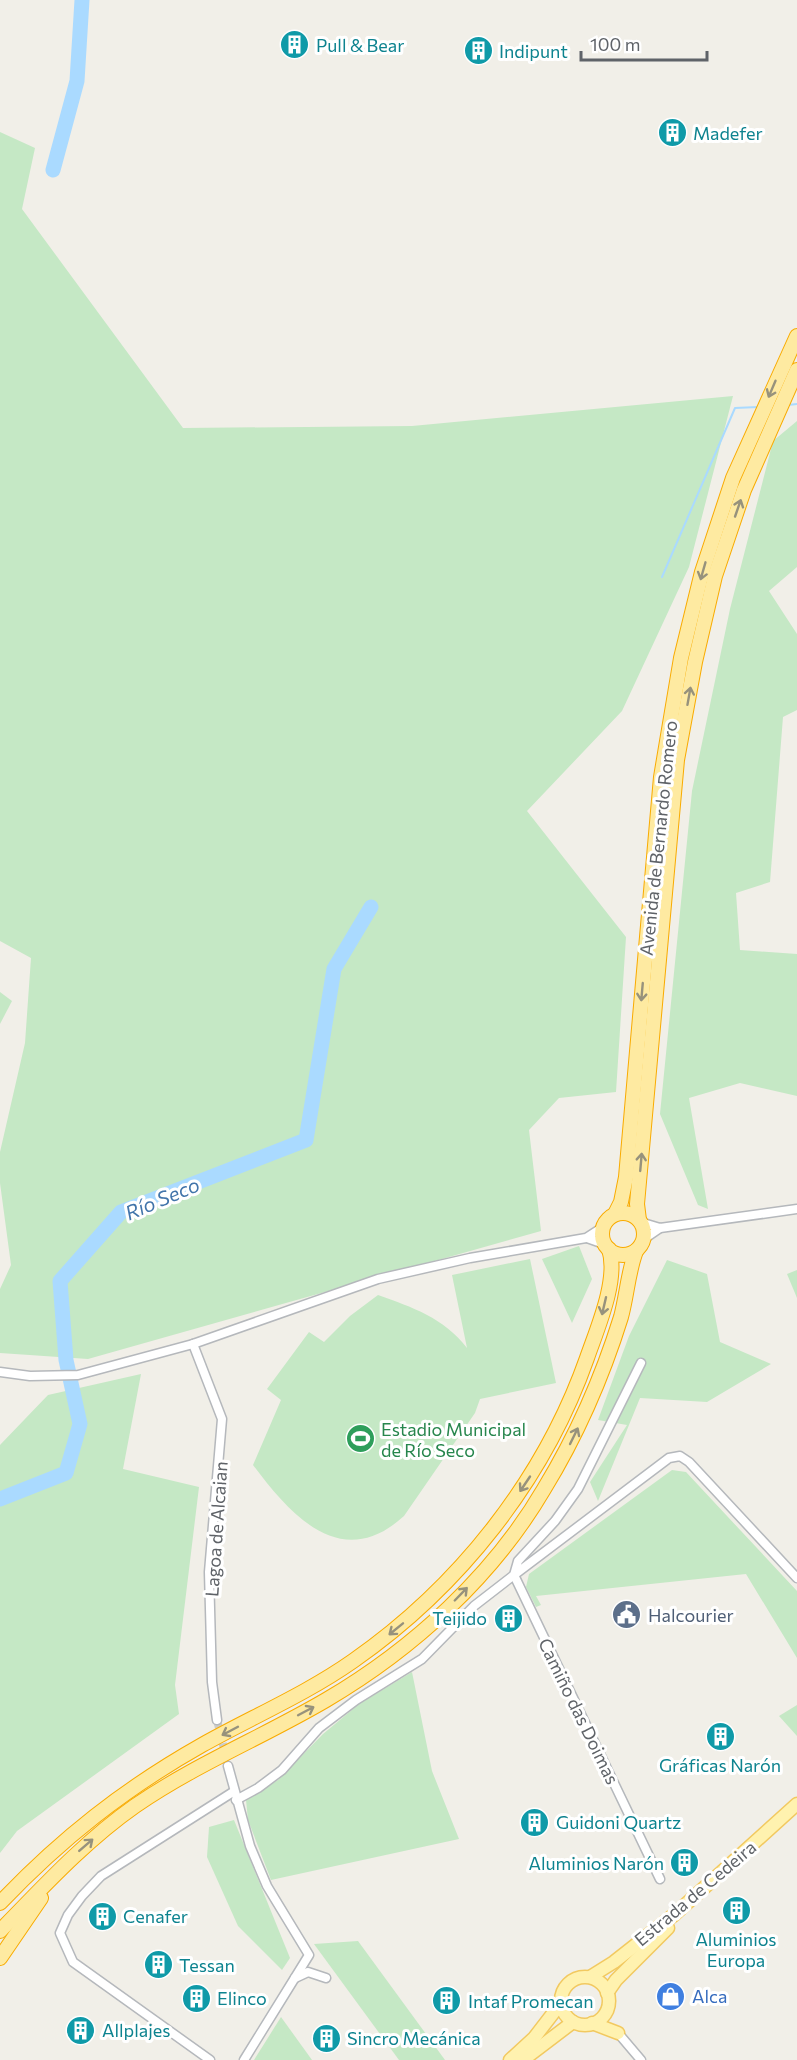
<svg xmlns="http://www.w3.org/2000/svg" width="797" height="2060" viewBox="0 0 797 2060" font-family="Commissioner,sans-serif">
<rect width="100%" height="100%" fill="#f1efe8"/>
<g fill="#c5e8c5">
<path d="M0 132 35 148 22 209 183 428 412 426 733 396 689 567 622 711 527 811 626 937 616 1092 559 1098 529 1130 541 1231 88 1359 0 1353V1289L11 1265 0 1183V1152L25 1043 31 958 0 941Z"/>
<path d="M797 421V567L769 591 797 634V710L783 717 770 882 736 893 740 950 797 954V1096L740 1083 689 1098 708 1209 698 1205 660 1114 692 791 730 609 773 441Z"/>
<path d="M0 992 12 1001 0 1024Z"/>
<path d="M579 1246 592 1279 572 1323 542 1259Z"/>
<path d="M530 1259 556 1383 480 1399 475 1413 404 1516C342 1573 291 1516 253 1465L281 1400 267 1389 309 1332 324 1342 350 1316 378 1295C412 1307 444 1318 467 1348L452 1275Z"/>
<path d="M667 1260 707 1274 720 1342 771 1364 707 1402 640 1398 598 1501 590 1482 627 1425 598 1420 629 1336Z"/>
<path d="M797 1270V1298L787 1274Z"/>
<path d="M141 1374 123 1469 199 1487 175 1685 179 1714 17 1831 0 1853V1445L48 1395Z"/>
<path d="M672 1470 686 1472 797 1591V1658L746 1574 536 1596 541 1605 536 1607 526 1587 529 1574Z"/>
<path d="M412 1672 432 1771 459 1839 271 1880 248 1820 246 1800 278 1780 323 1734 359 1704Z"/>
<path d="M797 1705V1736L779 1716Z"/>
<path d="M234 1820 290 1958 282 1970 238 1926 207 1857 209 1827Z"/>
<path d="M358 1941 445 2060H399L314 1944Z"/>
<path d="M281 2017 312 2060H254Z"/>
</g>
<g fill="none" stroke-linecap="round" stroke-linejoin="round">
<g stroke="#aadaff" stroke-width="2">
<path d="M788 405 797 404"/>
<path d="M662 577 735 408 758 407"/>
</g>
<g stroke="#aadaff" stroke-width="15">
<path d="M53 170 77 81 82 0"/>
<path d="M0 1499 66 1473 80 1424 66 1360 60 1281 121 1212 306 1140 334 969 371 907"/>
</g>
<path stroke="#ccccc8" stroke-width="8" stroke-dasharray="8 4" stroke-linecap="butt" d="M217 1720 226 1757"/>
<defs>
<g id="minor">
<path d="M640 1222 660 1228 797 1209"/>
<path d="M587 1238 604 1244"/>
<path d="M644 1239 660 1228"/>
<path d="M193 1344 222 1419 209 1572 212 1682 217 1720"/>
<path d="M0 1372 30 1376 78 1375 193 1344 378 1279 470 1258 586 1238 603 1227"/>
<path d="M228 1766 250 1846 267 1886 309 1955 244 2060"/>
<path d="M236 1800 258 1788 282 1770 319 1728 356 1700 422 1659 474 1606 514 1575 518 1561 555 1521 578 1489 641 1363"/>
<path d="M660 1879 514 1575 669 1458 680 1456 689 1462 797 1578"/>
<path d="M295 1978 308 1972 326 1978"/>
<path d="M618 2033 641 2060"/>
<path d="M210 2060 73 1962 60 1933 68 1915 82 1896 101 1876 233 1792"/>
</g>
<g id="primary">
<path d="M590 1977 614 1962 675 1914 797 1804"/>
<circle cx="585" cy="2001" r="24"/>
<path d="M607 1993 616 1980 668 1928"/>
<path d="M592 2023 618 2033"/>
<path d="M510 2060 534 2038 561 2003"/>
<path d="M523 2060 573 2022"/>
</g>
<g id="trunk">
<circle cx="623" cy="1234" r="21"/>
<path d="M615 1214 621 1202 626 1177 661 777 681 658 702 572 733 478 797 336"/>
<path d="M639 1220 637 1204 677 760 695 662 715 576 744 490 797 370"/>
<path d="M0 1903C61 1839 124 1789 202 1745 252 1717 306 1694 353 1661 459 1587 544 1480 587 1358 597 1329 619 1279 609 1249"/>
<path d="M0 1931C43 1887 85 1841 135 1806 196 1764 263 1737 326 1700 413 1649 493 1576 544 1489 577 1435 602 1378 621 1317 627 1295 628 1272 636 1251"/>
<path d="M0 1958 41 1898"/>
</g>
</defs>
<use href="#minor" stroke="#b5b8bc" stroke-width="11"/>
<use href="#primary" stroke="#f2c960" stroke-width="15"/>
<use href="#trunk" stroke="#f9ab00" stroke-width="16"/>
<use href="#minor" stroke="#fff" stroke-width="8"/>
<use href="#primary" stroke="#fff2af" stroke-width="12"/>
<use href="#trunk" stroke="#feeaa1" stroke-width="14"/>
</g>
<defs><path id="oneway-shaft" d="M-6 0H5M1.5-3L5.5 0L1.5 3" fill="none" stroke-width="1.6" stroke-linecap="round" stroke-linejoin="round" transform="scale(1.5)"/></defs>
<g stroke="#97927c">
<use href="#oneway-shaft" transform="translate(772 389) rotate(113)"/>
<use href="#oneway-shaft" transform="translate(738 508) rotate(-71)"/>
<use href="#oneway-shaft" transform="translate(703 571) rotate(106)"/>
<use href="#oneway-shaft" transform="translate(689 696) rotate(-80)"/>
<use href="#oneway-shaft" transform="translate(642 992) rotate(95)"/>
<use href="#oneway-shaft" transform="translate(641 1162) rotate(-85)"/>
<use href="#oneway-shaft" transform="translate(604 1306) rotate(103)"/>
<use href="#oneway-shaft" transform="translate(574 1436) rotate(-64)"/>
<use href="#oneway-shaft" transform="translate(525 1484) rotate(124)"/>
<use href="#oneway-shaft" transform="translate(461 1594) rotate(-46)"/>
<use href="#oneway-shaft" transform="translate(396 1629) rotate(141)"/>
<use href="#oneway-shaft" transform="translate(306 1711) rotate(-28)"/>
<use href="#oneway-shaft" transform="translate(230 1731) rotate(152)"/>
<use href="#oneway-shaft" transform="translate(86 1845) rotate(-41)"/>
</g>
<defs>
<symbol id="building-disc" viewBox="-11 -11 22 22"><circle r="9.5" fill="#0f9aa8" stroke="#fff"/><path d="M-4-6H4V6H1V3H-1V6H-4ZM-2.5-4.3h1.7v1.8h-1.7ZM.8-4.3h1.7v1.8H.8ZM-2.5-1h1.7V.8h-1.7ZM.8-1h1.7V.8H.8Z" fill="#fff"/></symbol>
<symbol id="stadium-disc" viewBox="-11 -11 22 22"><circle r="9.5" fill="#2e9e5b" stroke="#fff"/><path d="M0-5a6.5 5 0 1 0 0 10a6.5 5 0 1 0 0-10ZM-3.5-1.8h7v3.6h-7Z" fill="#fff"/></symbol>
<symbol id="civic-disc" viewBox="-11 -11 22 22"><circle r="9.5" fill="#5c6f8a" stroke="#fff"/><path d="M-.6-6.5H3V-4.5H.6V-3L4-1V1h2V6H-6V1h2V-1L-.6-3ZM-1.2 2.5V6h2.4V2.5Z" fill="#fff"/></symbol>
<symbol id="shop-disc" viewBox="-11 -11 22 22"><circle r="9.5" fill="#3f7fe0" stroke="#fff"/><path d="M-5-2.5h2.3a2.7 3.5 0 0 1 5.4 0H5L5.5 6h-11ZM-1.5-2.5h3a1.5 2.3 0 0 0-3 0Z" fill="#fff"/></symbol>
</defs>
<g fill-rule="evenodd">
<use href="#building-disc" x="278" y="28" width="33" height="33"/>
<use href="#building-disc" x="462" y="34" width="33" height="33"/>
<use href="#building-disc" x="656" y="116" width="33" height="33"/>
<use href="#stadium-disc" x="344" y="1422" width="33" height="33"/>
<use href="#civic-disc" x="610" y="1598" width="33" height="33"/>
<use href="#building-disc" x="492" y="1602" width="33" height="33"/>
<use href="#building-disc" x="704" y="1720" width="33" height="33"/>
<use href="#building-disc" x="518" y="1806" width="33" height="33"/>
<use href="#building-disc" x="668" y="1846" width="33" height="33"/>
<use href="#building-disc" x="720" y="1894" width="33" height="33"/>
<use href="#building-disc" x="86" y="1900" width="33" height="33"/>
<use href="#building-disc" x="142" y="1948" width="33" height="33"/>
<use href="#shop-disc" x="654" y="1980" width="33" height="33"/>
<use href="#building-disc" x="180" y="1982" width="33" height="33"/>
<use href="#building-disc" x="430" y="1984" width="33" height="33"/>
<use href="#building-disc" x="64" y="2014" width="33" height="33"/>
<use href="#building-disc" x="310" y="2022" width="33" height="33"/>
</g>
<g text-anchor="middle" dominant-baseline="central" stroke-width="6" stroke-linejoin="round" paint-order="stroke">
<g font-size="18" fill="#0d838f" stroke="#fff" text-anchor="start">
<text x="316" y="45">Pull &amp; Bear</text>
<text x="499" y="51">Indipunt</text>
<text x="693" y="133">Madefer</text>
<text x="487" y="1618" text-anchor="end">Teijido</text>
<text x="720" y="1765" text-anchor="middle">Gráficas Narón</text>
<text x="556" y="1822">Guidoni Quartz</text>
<text x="664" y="1863" text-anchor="end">Aluminios Narón</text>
<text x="123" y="1916">Cenafer</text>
<text x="736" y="1939" text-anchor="middle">Aluminios<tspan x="736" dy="21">Europa</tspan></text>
<text x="179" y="1965">Tessan</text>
<text x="217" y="1998">Elinco</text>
<text x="468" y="2001">Intaf Promecan</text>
<text x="102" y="2030">Allplajes</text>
<text x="347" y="2038">Sincro Mecánica</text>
</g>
<g font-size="18" fill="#5f6368" stroke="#fff">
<text transform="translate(658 838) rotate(-84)">Avenida de Bernardo Romero</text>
<text transform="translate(216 1529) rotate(-86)">Lagoa de Alcaian</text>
<text transform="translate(579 1711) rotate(64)">Camiño das Doimas</text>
<text transform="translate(695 1893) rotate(-40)">Estrada de Cedeira</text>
</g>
<g font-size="18" fill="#27864d" stroke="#fff" text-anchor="start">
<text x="381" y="1429">Estadio Municipal<tspan x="381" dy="21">de Río Seco</tspan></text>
</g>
<g font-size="18" fill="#4e5e75" stroke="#fff" text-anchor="start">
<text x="648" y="1615">Halcourier</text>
</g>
<g font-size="18" fill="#366cbe" stroke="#fff" text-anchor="start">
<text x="692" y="1996">Alca</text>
</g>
<g font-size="20" font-style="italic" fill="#4174aa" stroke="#fff">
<text transform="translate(162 1198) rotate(-23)">Río Seco</text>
</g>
</g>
<path d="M581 51v9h126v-9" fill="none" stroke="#5f6368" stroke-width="3"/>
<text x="590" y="51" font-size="18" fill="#5f6368" stroke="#ffffff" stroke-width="4.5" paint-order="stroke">100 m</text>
</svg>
